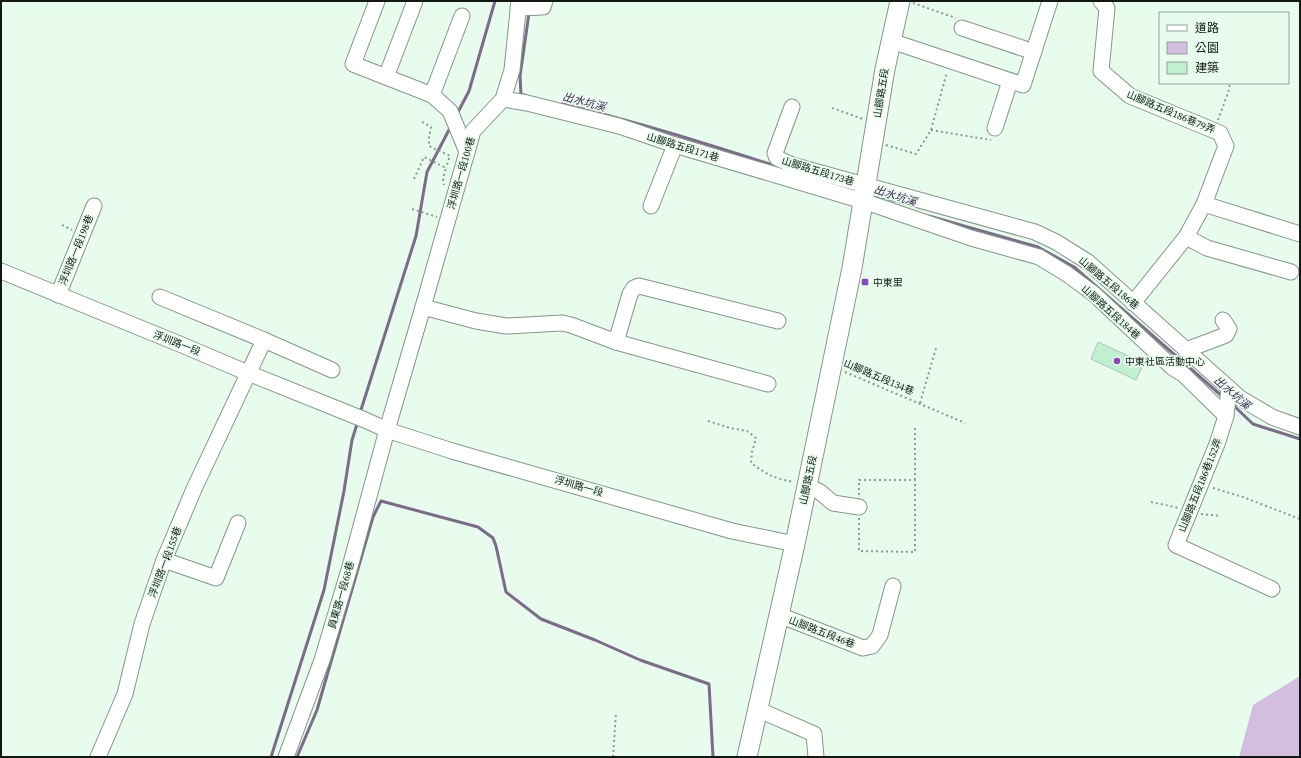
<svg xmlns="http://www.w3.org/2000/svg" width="1301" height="758" viewBox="0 0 1301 758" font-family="'Source Serif 4','Noto Sans TC',serif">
<rect width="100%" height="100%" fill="#e8fcee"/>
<path fill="#d3bee2" d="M1300 676V757H1239L1253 705Z"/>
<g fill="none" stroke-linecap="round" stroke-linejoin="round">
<g stroke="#7b6c88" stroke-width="3">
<path d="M525 95H521L520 76 529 13"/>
<path d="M562 104C635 121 707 144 779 167"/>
<path d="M457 114 469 91 495 1"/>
<path d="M929 216 1038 247 1074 267 1223 397"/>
<path d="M1232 404 1253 424 1300 439"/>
<path d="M360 413 416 236 427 172 451 126"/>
<path d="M271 757 324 590 344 491 352 440 358 421"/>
<path d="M297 757 317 710 373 517 381 501 478 527 493 538 496 546 506 592 541 619 595 640 640 660 709 684 713 757"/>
</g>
</g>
<path fill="#bff0cf" stroke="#b1c4b7" d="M1098 342 1144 363 1136 380 1091 359Z"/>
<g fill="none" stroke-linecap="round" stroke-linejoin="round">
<defs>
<g id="minor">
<path d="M377 1 353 64 432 95 450 111 467 152"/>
<path d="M1101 1 1107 8 1101 71 1130 96 1220 133 1226 146 1204 204 1186 237 1133 303"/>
<path d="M518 8 543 7 545 1"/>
<path d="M962 28 1034 52"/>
<path d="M891 41 1023 85 1050 1"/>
<path d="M386 77 415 1"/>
<path d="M432 95 462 16"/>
<path d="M503 99 527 103 619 126 675 145 863 201 971 238 1039 257 1067 274 1094 294 1173 368 1183 374 1226 416"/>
<path d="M792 107 775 153 777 158 792 165 1035 232 1056 242 1088 262 1240 398 1272 417 1300 427"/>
<path d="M995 128 1010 81"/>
<path d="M1204 204 1300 234"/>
<path d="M651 206 675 145"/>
<path d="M1186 237 1207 248 1291 272"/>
<path d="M1 271 182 345 248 373 365 420 387 430 452 451 732 531 795 544"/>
<path d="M58 295 94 206"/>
<path d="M160 297 264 340 332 370"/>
<path d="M423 307 476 321 506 326 562 323 571 325 616 342 768 384"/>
<path d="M616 342 630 294 634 288 639 286 778 321"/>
<path d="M1186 350 1226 335 1229 329 1223 320"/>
<path d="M1229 388 1226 416 1217 444 1176 545 1272 589"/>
<path d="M807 485 820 492 833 503 859 507"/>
<path d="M164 560 216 578 238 523"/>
<path d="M779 615 863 648 872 646 880 635 893 586"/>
<path d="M757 709 814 734 816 757"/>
<path d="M98 757 125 694 142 624 164 560 194 489 264 340"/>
<path d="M286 757 322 660 351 563 387 430 423 307 473 131 503 99 512 70 519 1"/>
</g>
<path id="major" d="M747 757 795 544 852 268 885 69 900 1"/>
</defs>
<use href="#minor" stroke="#84968a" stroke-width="17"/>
<use href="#major" stroke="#84968a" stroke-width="21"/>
<g stroke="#8b998f" stroke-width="2" stroke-dasharray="2 3" stroke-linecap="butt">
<path d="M913 3 956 18"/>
<path d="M832 108 863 119"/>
<path d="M1218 120 1228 93 1230 83"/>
<path d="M422 122 431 127 429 138V146L450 156 446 168"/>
<path d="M931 130 991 140"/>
<path d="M886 145 916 154 931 130 947 72"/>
<path d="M414 179 424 157 446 168 443 179 444 185"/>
<path d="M412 209 437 217"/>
<path d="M62 225 72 230"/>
<path d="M845 372 965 423"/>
<path d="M920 403 936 348"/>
<path d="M708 421 730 428 747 431 756 438 752 452 751 463C768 475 773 478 794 482"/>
<path d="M859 480H915V552L859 551Z"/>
<path d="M915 480V425"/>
<path d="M1213 488 1243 497 1300 519"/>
<path d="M1151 502 1179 508"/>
<path d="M1201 514 1221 516"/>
<path d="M613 757 616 712"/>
</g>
<use href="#minor" stroke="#fff" stroke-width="15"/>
<use href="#major" stroke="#fff" stroke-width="19"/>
</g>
<g fill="#8f46b9" stroke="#e8fcee" stroke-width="1.5">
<rect x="861" y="278" width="8" height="8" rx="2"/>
<circle cx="1117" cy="361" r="4"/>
</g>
<g text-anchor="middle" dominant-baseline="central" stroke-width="3.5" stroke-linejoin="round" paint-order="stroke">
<g font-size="10" fill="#121914" stroke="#e8fcee">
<text transform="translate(881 93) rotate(-81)">山腳路五段</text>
<text transform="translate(1171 112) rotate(23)">山腳路五段186巷79弄</text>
<text transform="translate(683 147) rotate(17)">山腳路五段171巷</text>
<text transform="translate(818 171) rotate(17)">山腳路五段173巷</text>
<text transform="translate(461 173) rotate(-74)">浮圳路一段100巷</text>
<text transform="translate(76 250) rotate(-68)">浮圳路一段198巷</text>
<text transform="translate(1109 283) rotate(40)">山腳路五段186巷</text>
<text transform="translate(1111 312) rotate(42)">山腳路五段184巷</text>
<text transform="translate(177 343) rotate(22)">浮圳路一段</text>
<text transform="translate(879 377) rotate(23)">山腳路五段134巷</text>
<text transform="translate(808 480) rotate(-78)">山腳路五段</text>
<text transform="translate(1200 485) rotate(-68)">山腳路五段186巷152弄</text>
<text transform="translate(579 486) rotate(16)">浮圳路一段</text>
<text transform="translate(165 562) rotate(-69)">浮圳路一段155巷</text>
<text transform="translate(341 595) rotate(-74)">員東路一段68巷</text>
<text transform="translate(822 632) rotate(21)">山腳路五段46巷</text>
</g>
<g font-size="10" fill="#121914" stroke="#e8fcee" text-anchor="start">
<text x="873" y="282">中東里</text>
<text x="1125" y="361">中東社區活動中心</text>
</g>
<g font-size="11" font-style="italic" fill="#432257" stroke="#e8fcee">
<text transform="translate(584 102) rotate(15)">出水坑溪</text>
<text transform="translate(895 196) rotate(18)">出水坑溪</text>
<text transform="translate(1232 393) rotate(41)">出水坑溪</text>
</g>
</g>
<rect width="1301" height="758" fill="none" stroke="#121914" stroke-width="4"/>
<rect x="1159" y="12" width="130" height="72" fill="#e8fcee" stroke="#92a197"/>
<rect x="1167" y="25" width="20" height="6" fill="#ffffff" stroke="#92a197"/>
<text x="1195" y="32" font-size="12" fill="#121914">道路</text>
<rect x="1167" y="42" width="20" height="12" fill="#d3bee2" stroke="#92a197"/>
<text x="1195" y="52" font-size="12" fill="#121914">公園</text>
<rect x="1167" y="62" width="20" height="12" fill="#bff0cf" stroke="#92a197"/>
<text x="1195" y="72" font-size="12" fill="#121914">建築</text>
</svg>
